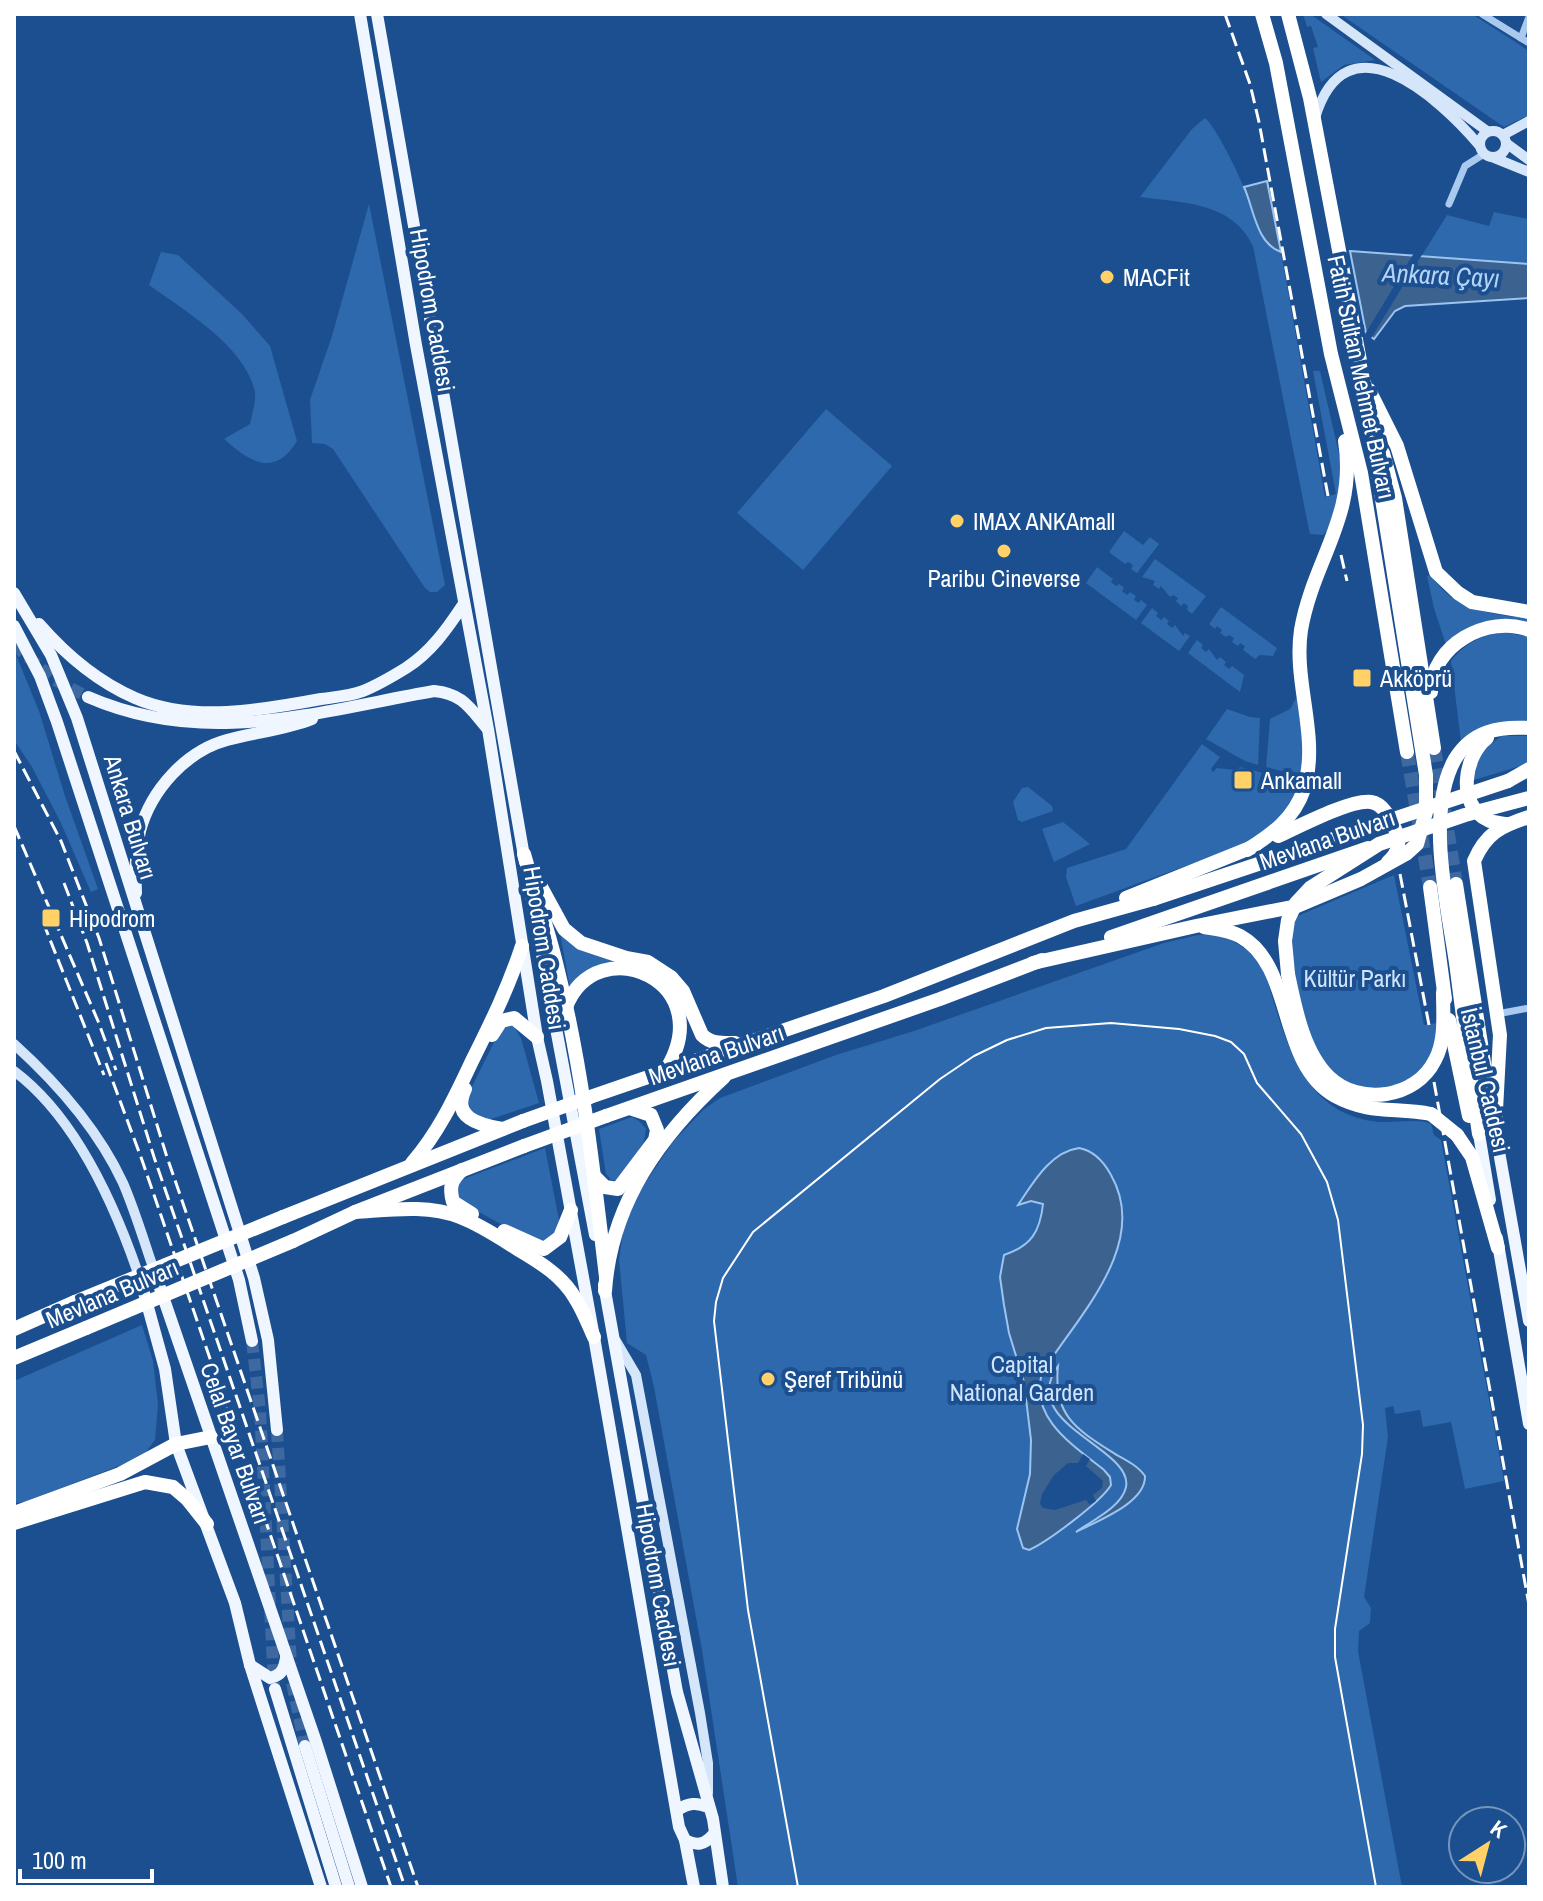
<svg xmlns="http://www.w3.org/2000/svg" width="1543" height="1901" viewBox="0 0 1543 1901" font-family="'Archivo Narrow',sans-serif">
<rect width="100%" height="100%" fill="#1b4f8f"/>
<g fill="#2e69ad">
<path d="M1303 14H1310L1375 60 1344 65 1321 82 1313 48 1318 47 1311 26 1307 27Z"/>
<path d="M1340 14H1472L1529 51V115L1504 127Z"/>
<path d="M1205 118C1217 128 1241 179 1247 195 1254 214 1260 245 1281 252L1325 497 1336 494 1313 371H1320L1342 467C1342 487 1338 521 1323 535L1310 534 1308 525 1253 246C1232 202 1184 203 1140 197L1192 129Z"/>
<path d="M369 204 445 585 437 592H430L425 588 333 449 325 444 312 443 310 400 332 336Z"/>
<path d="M1494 212 1529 219V264L1421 257 1447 215 1489 226Z"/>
<path d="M161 252 178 255 242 314 270 346 297 441C274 478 250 462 224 439L250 424C252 415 256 401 255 392 245 346 185 311 149 285Z"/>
<path d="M826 409 892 466 803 570 737 513Z"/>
<path d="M1124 531 1143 545 1150 537 1159 544 1137 573 1131 569 1133 565 1128 562 1125 564 1109 552Z"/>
<path d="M1155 559 1206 596 1192 614 1187 610 1188 606 1184 603 1181 606 1176 601 1178 598 1173 595 1170 597 1161 586 1159 589 1153 585 1155 581 1142 577Z"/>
<path d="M1097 567 1113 579 1111 582 1116 586 1119 584 1124 588 1122 591 1127 595 1130 592 1136 596 1134 600 1139 603 1141 600 1147 605 1136 620 1086 583Z"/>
<path d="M1431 575C1453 610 1488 614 1526 618L1529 619V624C1492 611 1474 625 1447 648L1434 608 1427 576Z"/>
<path d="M1221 607 1277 648 1273 656 1260 655 1255 659 1243 650 1245 646 1240 643 1238 646 1232 642 1234 638 1229 635 1226 637 1220 633 1222 630 1217 626 1215 629 1209 624Z"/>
<path d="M1152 608 1158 613 1156 616 1161 620 1164 617 1169 621 1167 624 1172 628 1175 625 1183 636 1185 633 1190 636 1179 651 1141 623Z"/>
<path d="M1505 632 1529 637V723L1461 742 1451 661C1466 642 1482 635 1505 632Z"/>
<path d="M1197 640 1203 645 1201 648 1206 652 1209 649 1217 660 1220 657 1226 662 1224 665 1229 669 1232 666 1244 675 1240 692 1188 653Z"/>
<path d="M14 650 39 711 65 796 98 889 91 892 60 821 32 767 14 740Z"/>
<path d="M1299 693 1305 730 1303 777 1266 767 1270 719 1290 709Z"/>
<path d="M1227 709 1250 717 1260 718 1258 765 1245 761 1206 739Z"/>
<path d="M1502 736H1529V766L1517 767 1474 780C1474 759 1485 747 1502 736Z"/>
<path d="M1202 744 1220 757 1211 769 1213 772 1217 768 1236 770 1240 767 1294 781 1290 789 1296 794 1283 818 1246 844 1076 906 1066 877 1067 868 1126 849Z"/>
<path d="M1028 787 1052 806 1053 811 1022 822 1018 820 1013 802 1022 788Z"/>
<path d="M1063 822 1090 844 1054 862 1042 829Z"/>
<path d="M1394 875 1424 1025 1437 1023C1436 1033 1436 1044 1432 1053 1418 1081 1390 1092 1360 1086 1354 1085 1348 1085 1343 1081 1303 1052 1285 964 1295 917Z"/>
<path d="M560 933C578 948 595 956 617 961L587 971 570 988Z"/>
<path d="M1214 934C1237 940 1251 950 1264 970 1283 1029 1297 1109 1371 1121 1389 1124 1408 1119 1426 1122L1431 1124 1434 1135 1441 1140 1504 1481 1465 1489 1451 1422 1423 1427 1420 1410 1395 1414 1393 1406 1385 1408 1388 1437 1364 1597 1371 1608 1370 1623 1359 1631 1358 1651 1402 1887H738L702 1650 654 1387 646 1355 627 1343 619 1260 626 1211 673 1142 703 1110 720 1098 836 1055 914 1031 1164 943 1198 935Z"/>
<path d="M513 1025 521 1038 539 1103 488 1120 471 1111 467 1097 499 1032 506 1026Z"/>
<path d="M632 1117 639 1121 646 1129 644 1142 618 1181 611 1180 606 1174 599 1129Z"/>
<path d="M545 1148 559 1220V1228L550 1242H534L459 1201 455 1187 461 1180Z"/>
<path d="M142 1325 153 1361 158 1405 155 1440 142 1457 25 1502 14 1503V1381Z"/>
</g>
<g fill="#3c6290" stroke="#9cc4f0" stroke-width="2">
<path d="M1267 181 1281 252C1256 243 1254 209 1244 187Z"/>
<path d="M1350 251 1529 264V298L1405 306 1395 311 1374 339 1366 333Z"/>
<path d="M1079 1148C1095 1151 1104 1162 1111 1175 1151 1245 1076 1318 1042 1373 1029 1418 1073 1445 1104 1470L1110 1477 1111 1485C1101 1502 1047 1542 1029 1550L1023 1548 1017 1529 1030 1474 1031 1440 1024 1382 1009 1333 1004 1305 1000 1277 1004 1255C1031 1246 1040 1232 1043 1204L1031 1201 1018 1205C1033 1183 1050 1152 1079 1148Z"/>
<path d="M1058 1366C1053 1416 1076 1429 1115 1454 1126 1460 1138 1466 1145 1476 1146 1503 1097 1521 1076 1532 1091 1521 1122 1507 1126 1487 1134 1448 1016 1424 1058 1366Z"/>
</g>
<g fill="#1b4f8f">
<path d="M1414 253H1423L1370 340 1364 336Z"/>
<path d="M1083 1454 1090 1459 1086 1466 1103 1481 1102 1488 1093 1495 1096 1501 1090 1505 1086 1500 1055 1510 1043 1508 1040 1504 1042 1494 1054 1475 1068 1463H1078Z"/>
</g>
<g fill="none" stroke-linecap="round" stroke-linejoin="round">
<g stroke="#3d69a0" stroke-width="12" stroke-dasharray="12 6" stroke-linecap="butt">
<path d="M14 645 55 680 88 697"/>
<path d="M252 1341 260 1410 274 1685"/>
<path d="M277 1430 291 1664"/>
<path d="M292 1683 305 1746"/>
</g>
<g stroke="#3d69a0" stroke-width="14" stroke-dasharray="14 7" stroke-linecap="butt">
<path d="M1434 748 1456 884"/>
<path d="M1407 752 1430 887"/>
</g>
<g stroke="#a9c9ee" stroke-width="7">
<path d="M1482 14 1529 43"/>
<path d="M1521 38 1529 17"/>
<path d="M1449 204 1465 166 1484 154"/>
<path d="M1497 1014 1529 1008"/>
</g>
<g stroke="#d6e6fa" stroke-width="10">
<path d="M1326 14 1487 131"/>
<path d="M1315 118C1346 13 1439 98 1479 145"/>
<circle cx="1493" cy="144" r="13"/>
<path d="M1503 135 1529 121"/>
<path d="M1506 143 1529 160"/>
<path d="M1492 157 1529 172"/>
<path d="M14 1044C57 1083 98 1129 123 1183 136 1213 145 1245 156 1276"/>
<path d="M14 1071C77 1118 117 1210 141 1282"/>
<path d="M616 1341 636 1375 700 1713 708 1763V1793"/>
</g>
<g stroke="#f0f6ff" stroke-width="12">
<path d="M360 14 416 345 488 729 537 1037 547 1081 594 1337 679 1827 685 1840 694 1887"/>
<path d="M377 14 525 862"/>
<path d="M14 593 51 655 77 718 254 1278 268 1340 277 1430"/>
<path d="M39 624C66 655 96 681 135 698 192 723 262 710 321 699 335 697 350 696 363 691 378 685 393 676 406 668 431 652 447 629 463 605"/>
<path d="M14 626 40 676 57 722 239 1280 252 1341"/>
<path d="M88 697C205 748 315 712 434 691 463 694 469 707 487 728"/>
<path d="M136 893C135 872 135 852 140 831 151 790 186 751 227 740 255 732 285 730 312 719"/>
<path d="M531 896 595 1235"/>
<path d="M1495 1129 1529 1321"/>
<path d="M1479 1134 1490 1200"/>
<path d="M1497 1238 1529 1424"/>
<path d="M158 1282 316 1742 362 1887"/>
<path d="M604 1285 677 1692 713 1819 723 1887"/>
<path d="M143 1289 165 1369 176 1444 235 1603 250 1665 321 1887"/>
<path d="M250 1665 270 1678C282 1675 284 1669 286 1658"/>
<path d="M275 1689 336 1887"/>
<path d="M305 1746 349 1887"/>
<path d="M677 1810C689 1803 696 1802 708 1807"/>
<path d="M685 1840C697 1846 704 1845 713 1835"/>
</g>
<g stroke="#fff" stroke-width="14">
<path d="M1262 14 1276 63 1331 354 1361 473 1407 752"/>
<path d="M1288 14 1310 98 1365 387"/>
<path d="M1369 390 1397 446 1436 572 1458 593 1472 602 1529 612"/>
<path d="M1383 453 1395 498 1434 748"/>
<path d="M1431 692C1431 645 1488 614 1529 630"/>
<path d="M1487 738C1464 756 1456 805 1488 820 1493 823 1501 823 1507 824"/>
<path d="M1508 781 1529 769"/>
<path d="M1278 836C1298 827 1351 799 1371 802 1384 804 1390 819 1395 829 1401 843 1399 852 1388 862"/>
<path d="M1247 850C1272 834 1294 819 1304 789 1320 736 1293 684 1301 630 1313 560 1357 517 1345 441"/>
<path d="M524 854C535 893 549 931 558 971 583 1071 594 1175 606 1277"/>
<path d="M1456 884 1490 1101"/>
<path d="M540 885 564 929 581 943 626 958 648 962 671 977 683 991 702 1035C711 1044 722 1043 735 1043"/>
<path d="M1430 887 1445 999"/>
<path d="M1126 898 1255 846"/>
<path d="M1204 927C1216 929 1229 930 1240 936 1295 966 1277 1063 1335 1096 1370 1115 1395 1107 1431 1114"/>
<path d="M1111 937 1368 848"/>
<path d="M1033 963 1196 926 1297 906 1361 879 1406 854 1417 844 1426 812V775L1363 380"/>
<path d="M1288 974C1295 1007 1303 1052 1329 1077 1359 1106 1416 1099 1435 1060 1446 1040 1443 1014 1443 992"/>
<path d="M566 1007C597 927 724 982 664 1073"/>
<path d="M1449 1020 1469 1116"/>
<path d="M492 1035 501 1021 514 1018 537 1037"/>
<path d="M465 1089C451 1118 480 1125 502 1129"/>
<path d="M590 1097 884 996 1074 921 1153 899"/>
<path d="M606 1116 940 999 1042 960"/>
<path d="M1495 1129 1500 1035 1474 861C1486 833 1501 826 1529 817"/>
<path d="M1479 1134C1471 1080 1464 1025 1457 970 1449 910 1424 814 1455 759 1472 731 1499 726 1529 728"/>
<path d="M1457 1135 1472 1157 1498 1248"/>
<path d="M412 1163C439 1132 455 1097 472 1061 491 1023 509 986 522 946"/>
<path d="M462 1170C451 1180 449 1187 453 1202L472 1214"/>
<path d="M594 1176 605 1187 618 1189 655 1140 657 1130 651 1115 630 1108"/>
<path d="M355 1212C389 1210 427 1204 460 1217 481 1225 500 1238 519 1250 541 1263 562 1276 575 1298 583 1310 588 1324 594 1337"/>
<path d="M283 1217 523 1121"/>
<path d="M504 1231 544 1249 560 1237 571 1210"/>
<path d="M293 1241 355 1212 524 1146"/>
<path d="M605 1291C611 1203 660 1135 724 1077"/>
<path d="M14 1329 75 1302"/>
<path d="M14 1358 86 1328"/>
<path d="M14 1513 120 1474 176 1444 211 1437"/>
<path d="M14 1523 145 1482 173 1487 187 1499 207 1524"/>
</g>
<path stroke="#fff" stroke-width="2" d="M798 1887 748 1610 714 1321 716 1302 723 1278 753 1232 940 1079 974 1056 1007 1040 1046 1028 1111 1023 1179 1029 1215 1036 1231 1042 1244 1054 1257 1083 1301 1134 1327 1182 1338 1220 1363 1425 1362 1454 1335 1629V1657L1376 1887"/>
<g stroke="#fff" stroke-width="3" stroke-dasharray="14 6" stroke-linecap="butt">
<path d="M1225 14 1250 84 1259 122 1328 496"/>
<path d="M1341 555 1347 581"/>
<path d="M14 751 61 841 99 938 166 1154 418 1887"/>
<path d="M14 826 98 1021 116 1070"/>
<path d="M1400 874 1429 1025"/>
<path d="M64 883 87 943 154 1157 405 1887"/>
<path d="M43 922 104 1075"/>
<path d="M106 1063 142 1160 391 1887"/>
<path d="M1434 1082 1529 1605"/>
</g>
<g stroke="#fff" stroke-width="14">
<path d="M1153 899 1508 781"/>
<path d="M1288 974 1285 941 1288 920 1296 903 1310 888 1379 844 1465 815 1529 798"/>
<path d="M1431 1114 1457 1135"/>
<path d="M523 1121 590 1097"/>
<path d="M524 1146 606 1116"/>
<path d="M75 1302 283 1217"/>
<path d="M86 1328 293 1241"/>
</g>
</g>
<g fill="#ffd166" stroke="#1b4f8f" stroke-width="3">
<circle cx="1107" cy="277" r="8"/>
<circle cx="957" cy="521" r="8"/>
<circle cx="1004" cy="551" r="8"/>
<rect x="1352" y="668" width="20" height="20" rx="4"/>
<rect x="1233" y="770" width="20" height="20" rx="4"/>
<rect x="41" y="908" width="20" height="20" rx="4"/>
<circle cx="768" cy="1379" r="8"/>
</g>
<g text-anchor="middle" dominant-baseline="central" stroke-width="8" stroke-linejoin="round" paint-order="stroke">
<g font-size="24" fill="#fff" stroke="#1b4f8f" text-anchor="start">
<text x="1123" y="277">MACFit</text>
<text x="973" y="521">IMAX ANKAmall</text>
<text x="1004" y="578" text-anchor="middle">Paribu Cineverse</text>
<text x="1380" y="678">Akköprü</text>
<text x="1261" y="780">Ankamall</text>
<text x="69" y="918">Hipodrom</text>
<text x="784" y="1379">Şeref Tribünü</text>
</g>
<g font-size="24" fill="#fff" stroke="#1b4f8f">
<text transform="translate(433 310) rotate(80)">Hipodrom Caddesi</text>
<text transform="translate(1362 377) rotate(78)">Fatih Sultan Mehmet Bulvarı</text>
<text transform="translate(131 817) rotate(73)">Ankara Bulvarı</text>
<text transform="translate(1327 839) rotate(-19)">Mevlana Bulvarı</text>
<text transform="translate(545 948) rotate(81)">Hipodrom Caddesi</text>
<text transform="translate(716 1054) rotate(-19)">Mevlana Bulvarı</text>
<text transform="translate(1486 1080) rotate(77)">İstanbul Caddesi</text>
<text transform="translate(112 1293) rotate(-23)">Mevlana Bulvarı</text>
<text transform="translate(236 1443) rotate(71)">Celal Bayar Bulvarı</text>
<text transform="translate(659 1585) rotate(80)">Hipodrom Caddesi</text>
</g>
<g font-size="24" fill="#cfe3fa" stroke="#1b4f8f">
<text x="1355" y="978">Kültür Parkı</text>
<text x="1022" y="1364">Capital<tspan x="1022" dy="28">National Garden</tspan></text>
</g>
<g font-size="26" font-style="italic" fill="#b5d3f5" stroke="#1b4f8f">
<text transform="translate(1441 275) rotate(3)">Ankara Çayı</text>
</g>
</g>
<rect width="1543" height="1901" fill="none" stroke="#ffffff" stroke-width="32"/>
<g transform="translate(1487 1845) rotate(36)"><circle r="38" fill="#1b4f8f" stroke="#7695bc" stroke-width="2"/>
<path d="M0-6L14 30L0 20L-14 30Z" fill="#ffd166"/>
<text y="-12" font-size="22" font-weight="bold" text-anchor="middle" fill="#ffffff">K</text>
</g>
<path d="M20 1869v12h132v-12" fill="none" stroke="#ffffff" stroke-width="4"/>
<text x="32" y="1869" font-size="24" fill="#ffffff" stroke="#1b4f8f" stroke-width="6" paint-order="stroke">100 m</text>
</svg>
